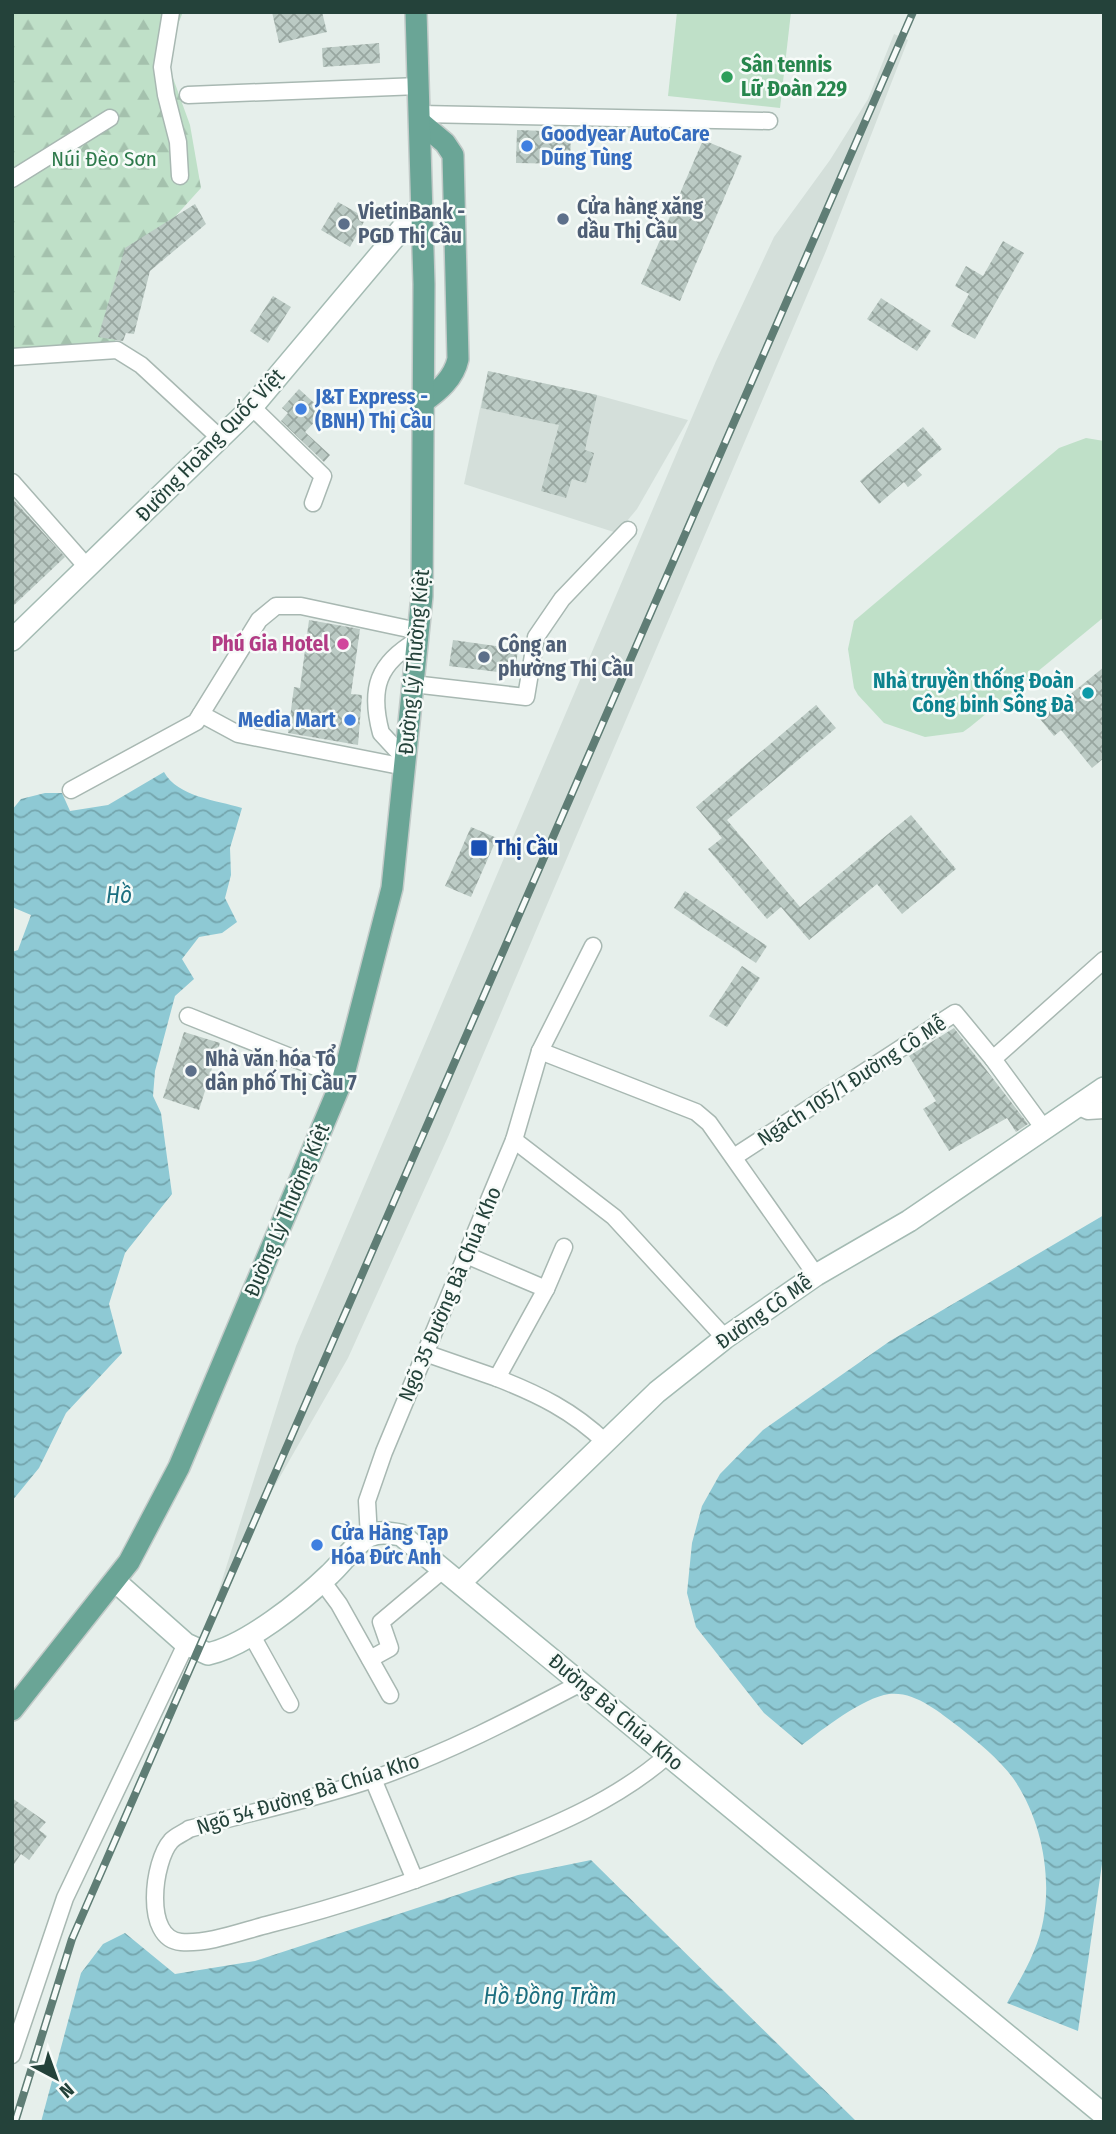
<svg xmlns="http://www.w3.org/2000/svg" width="1116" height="2134" viewBox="0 0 1116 2134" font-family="'Fira Sans Condensed',sans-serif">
<defs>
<pattern id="forest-firs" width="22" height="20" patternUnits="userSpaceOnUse" patternTransform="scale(1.75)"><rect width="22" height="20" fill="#bfe0c8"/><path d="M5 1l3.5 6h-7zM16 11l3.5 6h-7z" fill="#a4c1ad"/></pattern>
<pattern id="water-waves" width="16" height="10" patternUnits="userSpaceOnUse" patternTransform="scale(1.75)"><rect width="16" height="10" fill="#8ec9d4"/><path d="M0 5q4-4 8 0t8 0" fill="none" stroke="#74a5ad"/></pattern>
<pattern id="building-cross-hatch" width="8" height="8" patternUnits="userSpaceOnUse" patternTransform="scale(1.75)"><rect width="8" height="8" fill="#bbcac4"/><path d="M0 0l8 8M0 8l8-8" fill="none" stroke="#98a6a0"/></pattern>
</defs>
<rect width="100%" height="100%" fill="#e6efeb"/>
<g fill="#d4dfda">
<path d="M894 34 908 40 826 251 448 1137 348 1358 265 1503 218 1615 212 1612 296 1346 716 361 774 237 830 160 868 99Z"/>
<path d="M488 371 597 395 688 420 637 509 617 533 464 484Z"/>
</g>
<path fill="url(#forest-firs)" d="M12 12H183L176 29 169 67 190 125 201 188 146 249 112 350 12 354Z"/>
<g fill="#bfe0c8">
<path d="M677 12H791L780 108 668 96Z"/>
<path d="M1086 438 1104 441V617L970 727 963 732 925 737 884 723 858 695 854 688 848 649 854 621 1059 448Z"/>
</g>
<g fill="url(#water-waves)">
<path d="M164 772C178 797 216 800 242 808L230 848 231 875 225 898 237 922 222 933 199 937 182 959 194 979 175 996 155 1071 153 1096 161 1113 172 1194 125 1253 109 1304 122 1353 66 1413 39 1468 12 1501V952L18 950 31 915 12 907V810L21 799 45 793H62L70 811 108 805Z"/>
<path d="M1104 1215V1850L1078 2031 1007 2003C1016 1986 1027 1969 1034 1951 1057 1898 1046 1825 1013 1778 999 1759 978 1742 959 1727 939 1712 915 1691 889 1694 862 1698 823 1729 802 1745L764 1713 696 1627 687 1593 692 1543 702 1506 720 1474 763 1430 890 1341Z"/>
<path d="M591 1860 857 2122H41L81 1973 103 1944 125 1933 175 1974 255 1961 518 1875Z"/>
</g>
<g fill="url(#building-cross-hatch)">
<path d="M272 12H322L327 32 279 43Z"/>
<path d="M379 43 380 63 323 67 322 48Z"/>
<path d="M517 130 571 132 570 164 516 163Z"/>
<path d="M703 140 742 156 680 301 641 284Z"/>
<path d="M338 202 366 218 350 247 321 230Z"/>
<path d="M195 204 206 224 150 271 134 334 126 333 123 341 98 337 125 248Z"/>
<path d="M1003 241 1024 253 975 339 951 326 969 294 955 286 966 266 983 276Z"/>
<path d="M273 296 291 307 268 343 250 331Z"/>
<path d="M881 298 931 331 917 351 867 319Z"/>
<path d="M488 371 597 395 585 450 594 453 586 483 572 479 566 498 541 491 559 425 481 408Z"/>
<path d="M299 389 324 412 305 432 330 455 324 462 281 421 288 413 282 408Z"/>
<path d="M923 427 942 449 917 470 922 475 908 487 904 482 879 504 860 481Z"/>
<path d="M12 498 65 557 12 607Z"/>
<path d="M309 620 360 629 351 694 362 695 358 745 288 733 294 687 300 688Z"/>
<path d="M453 640 518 649 515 674 449 666Z"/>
<path d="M1104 667V758L1092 768 1061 730 1054 736 1040 719Z"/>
<path d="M816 705 836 728 727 820 800 907 911 815 956 869 902 914 877 884 809 940 781 907 767 919 708 849 722 838 696 807Z"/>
<path d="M471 827 497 838 471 897 445 886Z"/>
<path d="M685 891 767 946 756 963 674 908Z"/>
<path d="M742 966 760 978 727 1027 709 1016Z"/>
<path d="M954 1028 1028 1124 1016 1132 1007 1118 949 1151 923 1109 936 1101 909 1056Z"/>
<path d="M184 1032 220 1043 199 1110 163 1098Z"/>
<path d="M12 1798 46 1822 39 1830 47 1836 29 1860 21 1854 12 1867Z"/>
</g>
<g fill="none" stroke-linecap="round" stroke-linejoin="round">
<defs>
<g id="street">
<path d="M171 12 162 67 166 95 178 142 180 176"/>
<path d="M188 95 419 86"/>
<path d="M420 114 769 121"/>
<path d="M12 179 110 118"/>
<path d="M12 357 117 350 141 365 221 439"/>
<path d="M252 407 323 476 313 503"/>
<path d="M12 482 87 567"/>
<path d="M413 684 526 697 536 637 562 599 628 530"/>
<path d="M201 714 238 734 405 767"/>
<path d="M405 759 381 733C369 688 378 663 418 640"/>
<path d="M71 790 196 722 259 620 276 606H301L418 631"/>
<path d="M188 1016 343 1078"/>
<path d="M540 1051 696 1112 709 1123 816 1275"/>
<path d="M1077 1106 1088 1111 1104 1110"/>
<path d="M1045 1130 993 1059 1104 960"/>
<path d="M514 1140 614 1217 725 1338"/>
<path d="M734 1157 955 1013 993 1059"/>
<path d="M564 1247 546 1289 497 1378C538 1394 573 1411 605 1442"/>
<path d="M466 1255 546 1289"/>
<path d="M425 1353 497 1378"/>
<path d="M369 1537 367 1501 384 1452 514 1140 540 1051 593 946"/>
<path d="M322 1581 339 1604 390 1695"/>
<path d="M251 1634 290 1704"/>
<path d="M370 1659 390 1648 381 1622 444 1569"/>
<path d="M581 1683C514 1718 447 1753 376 1778 316 1799 251 1812 189 1829 184 1833 175 1836 171 1841 153 1861 143 1939 181 1942 210 1944 242 1931 270 1924 346 1905 419 1880 491 1851 554 1826 617 1800 668 1755"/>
<path d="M373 1779 415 1880"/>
<path d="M12 2055 65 1898 186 1644"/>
</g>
<g id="secondary">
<path d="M12 640 252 407 421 206"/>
<path d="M115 1581 186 1644 208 1654C246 1646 302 1601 330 1574 342 1563 355 1544 369 1536 379 1531 391 1533 401 1535L1104 2115"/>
<path d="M461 1582 657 1392 725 1338 816 1275 909 1221 1104 1088"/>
</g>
<g id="primary">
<path d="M420 122 445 143 453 155 458 359C454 378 439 391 423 402"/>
<path d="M12 1710 129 1562 179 1467 343 1078 392 888 422 596 424 284 416 12"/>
</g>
</defs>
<use href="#street" stroke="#a8b8b2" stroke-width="19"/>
<use href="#secondary" stroke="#a4bbb3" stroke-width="24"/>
<use href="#primary" stroke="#c2cac8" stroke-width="24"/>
<use href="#street" stroke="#fff" stroke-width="16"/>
<use href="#secondary" stroke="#fff" stroke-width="21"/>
<use href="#primary" stroke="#6aa596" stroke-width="21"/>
<defs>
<path id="rail" d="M15 2122 72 1939 913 12"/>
</defs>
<use href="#rail" stroke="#5f7d75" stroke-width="8"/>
<use href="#rail" stroke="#f7fbf9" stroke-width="5" stroke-dasharray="16" stroke-linecap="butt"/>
</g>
<circle fill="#2e9e5b" stroke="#f7fbf9" stroke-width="2.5" cx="727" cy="77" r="7"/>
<g fill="#3f7fe0" stroke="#f7fbf9" stroke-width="2.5">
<circle cx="527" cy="146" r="7"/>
<circle cx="301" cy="409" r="7"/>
<circle cx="350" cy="720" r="7"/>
<circle cx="317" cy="1545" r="7"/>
</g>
<g fill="#5c6f8a" stroke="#f7fbf9" stroke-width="2.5">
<circle cx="563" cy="219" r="7"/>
<circle cx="344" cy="224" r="7"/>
<circle cx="484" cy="657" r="7"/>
<circle cx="191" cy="1071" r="7"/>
</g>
<circle fill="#d1479c" stroke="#f7fbf9" stroke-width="2.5" cx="343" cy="644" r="7"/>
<circle fill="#0f9aa8" stroke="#f7fbf9" stroke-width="2.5" cx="1088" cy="693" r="7"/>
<rect fill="#1a4fb4" stroke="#f7fbf9" stroke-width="2.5" x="470" y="839" width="18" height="18" rx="3.5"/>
<g text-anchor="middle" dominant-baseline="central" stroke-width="5" stroke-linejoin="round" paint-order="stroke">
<g font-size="21" font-weight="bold" fill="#27864d" stroke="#f7fbf9" text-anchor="start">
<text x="741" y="65">Sân tennis<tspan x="741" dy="24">Lữ Đoàn 229</tspan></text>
</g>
<g font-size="21" font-weight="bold" fill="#366cbe" stroke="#f7fbf9" text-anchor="start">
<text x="541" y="134">Goodyear AutoCare<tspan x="541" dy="24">Dũng Tùng</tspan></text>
<text x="315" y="397">J&amp;T Express -<tspan x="315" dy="24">(BNH) Thị Cầu</tspan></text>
<text x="336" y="720" text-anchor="end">Media Mart</text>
<text x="331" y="1533">Cửa Hàng Tạp<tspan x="331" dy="24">Hóa Đức Anh</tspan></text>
</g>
<g font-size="21" fill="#2d7a4b" stroke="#f7fbf9">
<text x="104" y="159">Núi Đèo Sơn</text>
</g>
<g font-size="21" font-weight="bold" fill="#4e5e75" stroke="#f7fbf9" text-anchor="start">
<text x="577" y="207">Cửa hàng xăng<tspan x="577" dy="24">dầu Thị Cầu</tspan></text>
<text x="358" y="212">VietinBank -<tspan x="358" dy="24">PGD Thị Cầu</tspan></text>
<text x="498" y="645">Công an<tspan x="498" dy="24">phường Thị Cầu</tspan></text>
<text x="205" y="1059">Nhà văn hóa Tổ<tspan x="205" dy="24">dân phố Thị Cầu 7</tspan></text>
</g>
<g font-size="21" fill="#24423a" stroke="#f7fbf9">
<text transform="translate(210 445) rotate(-46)">Đường Hoàng Quốc Việt</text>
<text transform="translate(414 662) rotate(-85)">Đường Lý Thường Kiệt</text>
<text transform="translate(852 1081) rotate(-33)">Ngách 105/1 Đường Cô Mễ</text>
<text transform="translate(287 1210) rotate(-67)">Đường Lý Thường Kiệt</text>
<text transform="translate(450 1294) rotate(-67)">Ngõ 35 Đường Bà Chúa Kho</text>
<text transform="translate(764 1312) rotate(-35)">Đường Cô Mễ</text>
<text transform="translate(616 1712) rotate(40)">Đường Bà Chúa Kho</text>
<text transform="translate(308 1794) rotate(-17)">Ngõ 54 Đường Bà Chúa Kho</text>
</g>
<g font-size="21" font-weight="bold" fill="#b23c85" stroke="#f7fbf9" text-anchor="end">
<text x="329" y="644">Phú Gia Hotel</text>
</g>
<g font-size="21" font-weight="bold" fill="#0d838f" stroke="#f7fbf9" text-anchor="end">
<text x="1074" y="681">Nhà truyền thống Đoàn<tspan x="1074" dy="24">Công binh Sông Đà</tspan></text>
</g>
<g font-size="21" font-weight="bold" fill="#164399" stroke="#f7fbf9" text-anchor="start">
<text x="495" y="848">Thị Cầu</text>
</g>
<g font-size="23" font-style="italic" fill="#1c6f80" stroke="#f7fbf9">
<text x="119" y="895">Hồ</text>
<text x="550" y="1996">Hồ Đồng Trầm</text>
</g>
</g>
<rect width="1116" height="2134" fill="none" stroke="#24423a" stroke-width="28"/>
<g transform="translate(56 2078) rotate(139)" stroke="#f7fbf9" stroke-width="5" paint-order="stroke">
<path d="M0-5L12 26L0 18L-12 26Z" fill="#24423a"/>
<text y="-10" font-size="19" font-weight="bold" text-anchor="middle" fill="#24423a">N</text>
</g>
</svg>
